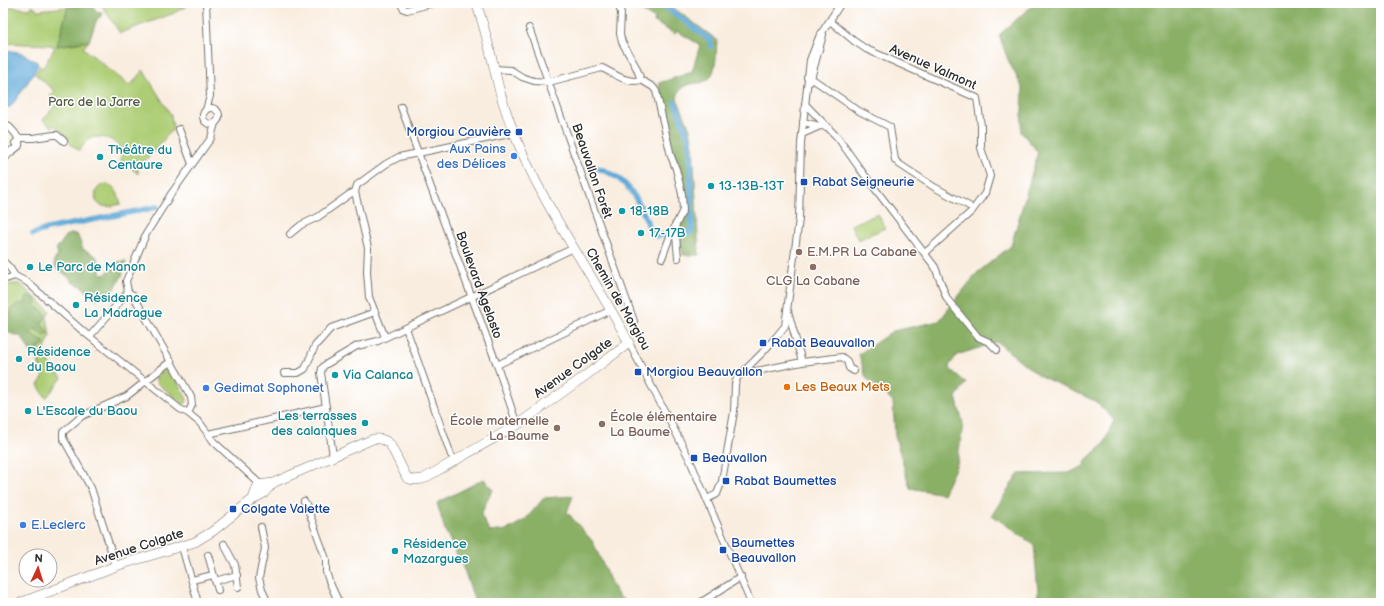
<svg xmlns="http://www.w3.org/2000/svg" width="1384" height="606" viewBox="0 0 1384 606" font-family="'Balsamiq Sans',sans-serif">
<rect width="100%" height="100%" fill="#fff"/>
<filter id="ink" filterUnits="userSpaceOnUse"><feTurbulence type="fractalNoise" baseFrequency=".025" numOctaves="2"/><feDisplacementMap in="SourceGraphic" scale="8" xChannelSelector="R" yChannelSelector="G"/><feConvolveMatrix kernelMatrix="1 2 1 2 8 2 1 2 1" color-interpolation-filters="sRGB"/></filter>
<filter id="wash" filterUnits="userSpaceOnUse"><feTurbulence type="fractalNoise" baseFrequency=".012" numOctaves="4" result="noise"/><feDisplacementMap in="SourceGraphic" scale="16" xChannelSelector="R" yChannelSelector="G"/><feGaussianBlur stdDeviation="0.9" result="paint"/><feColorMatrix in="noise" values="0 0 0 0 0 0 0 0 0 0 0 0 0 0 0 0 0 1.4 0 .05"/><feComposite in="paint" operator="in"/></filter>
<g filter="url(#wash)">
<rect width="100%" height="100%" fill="#f9eddf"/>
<g fill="#adcd75" stroke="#6c7c50">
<path d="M100 3H192L172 14 120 33Z"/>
<path d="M3 6 30 9 32 6 38 10 68 7 57 46 89 41 83 48 130 86 143 70 171 115 173 129 138 169V174L129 166 121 164C123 143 110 134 89 138L79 151 66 140 67 137 55 126 53 128 43 120 58 102 50 96 55 91 35 74 40 66 43 68 55 47 50 45 3 43Z"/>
<path d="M106 184C117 186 118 195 121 204 111 206 103 210 96 201 94 192 97 186 106 184Z"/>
<path d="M878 214 885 228 858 240 851 225Z"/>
<path d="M11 284H20L50 311 47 316 50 336 43 355 62 378 46 398 38 385 43 378 37 357 38 355 37 349 45 343 28 333 36 329 48 333 41 323 43 320 37 308 35 299 11 314 3 313V287Z"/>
<path d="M167 368 170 369 187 399 186 403 183 404 156 382V377Z"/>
</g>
<g fill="#8ab066" stroke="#5a6e48">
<path d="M89 3H95L94 7 97 12H102L99 14 100 15 103 14V15L97 19 89 41 57 46 68 7Z"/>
<path d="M633 3H667L717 40C716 49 717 60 714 69 709 90 691 78 681 89 679 91 678 95 677 98L690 129 693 146 699 255H683L678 227 686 211 681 171 674 155 659 83 692 72 700 45 677 31 675 34 654 22 655 19 635 7Z"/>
<path d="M1035 3H1381V603H1037L1038 592 1034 545 992 515 1018 474 1069 473 1084 466 1087 459 1104 444 1114 420 1095 401 1038 375 997 342 957 355 949 366 950 369 966 383 956 397 963 424 957 464 943 494 910 488 895 436 893 401 866 378 859 354 893 331 939 321 977 273 1011 246 1038 152 1021 132 1023 89 1008 60 999 35Z"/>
<path d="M70 234H77L83 249 96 256 100 263V273L105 275 117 262 126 261 122 276 118 282 115 289 105 292 99 298 95 299 87 292 83 287 72 282 69 277 61 272 55 267 54 261 58 255 56 249 62 242 65 236Z"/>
<path d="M30 295 35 299 37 308 42 310 45 313V319L41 323 48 333 44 336 36 329 29 332 45 343 37 349 38 356 36 358 30 351 22 337 3 331V313L11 314V309L19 303 26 304 25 299Z"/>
<path d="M484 479 493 490 488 498 481 515 490 532 507 530 525 520 544 498 573 496 567 512 593 542 612 585 619 597 630 603H471L474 599 465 572 445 530 437 503Z"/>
</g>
<path fill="#62aad9" stroke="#466a82" d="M3 49 22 53 37 62 38 65C35 72 14 104 10 107 7 108 5 107 3 107Z"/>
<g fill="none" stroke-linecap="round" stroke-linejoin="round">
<g stroke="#62aad9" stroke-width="5.5">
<path d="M661 3 705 36 710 40 711 46"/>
<path d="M589 166C628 173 639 201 652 234L655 236 691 232 692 229 690 142 675 102"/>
<path d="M33 234 47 229 157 207"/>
</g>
</g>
</g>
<g filter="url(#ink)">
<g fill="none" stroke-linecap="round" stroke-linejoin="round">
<defs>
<g id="street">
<path d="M206 3 210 96 206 110"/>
<path d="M400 3 404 9 407 10 434 3"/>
<path d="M618 3 621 13 620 34 622 42 636 67 641 80 653 87 656 91 671 156 676 169 682 194 683 210 669 239 662 258"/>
<path d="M830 21 854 41 866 49 977 98 981 126V148L990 176 985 193 972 211 925 253"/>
<path d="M529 28 634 321"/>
<path d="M494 69 511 70 522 77 534 81 549 82 602 68C615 74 627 84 641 80"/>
<path d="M807 77 811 78 859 111 890 127 895 160 899 164 934 187 969 206"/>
<path d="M810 82 823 35"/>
<path d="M805 104 838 138 860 169 935 267 947 299 978 337 989 342 997 350"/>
<path d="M401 107 497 365 517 425"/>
<circle cx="211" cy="116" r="8"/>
<path d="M3 121C10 128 21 136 19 146L10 153"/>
<path d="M803 122 820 126"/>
<path d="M179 129 192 164"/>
<path d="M802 134 820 126 828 127"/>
<path d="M15 143 19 139 22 138H33L54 135H57L64 141"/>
<path d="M3 161 12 150"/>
<path d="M675 225 678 258"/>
<path d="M290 234 301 225 318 217 350 194 355 192"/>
<path d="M3 261 10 268 15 276"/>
<path d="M3 280 15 276 27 282 85 333 180 409 188 413 200 423 214 442 261 485"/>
<path d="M128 292 126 281 146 234 171 194 211 138 215 123"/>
<path d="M128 292 133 295 191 397 192 405 188 413"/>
<path d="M788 311 802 362"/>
<path d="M406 328 451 455"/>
<path d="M90 336 128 292"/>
<path d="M385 337 369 297 367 272 368 248 355 192 357 185 386 164 399 157 514 133"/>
<path d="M629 343 689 458 751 603"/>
<path d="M497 365 611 310"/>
<path d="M284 373H298L305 369 315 346 331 328 375 312"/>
<path d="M741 374 802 362 842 357 847 361 849 368 854 371"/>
<path d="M208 434 326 407"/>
<path d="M333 456 321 373 322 368 325 365 357 346 378 341 574 248"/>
<path d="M707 499 717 494 722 481 734 412 735 384 737 378 762 353 776 337 785 326 799 219 801 143 810 60 819 37 841 3"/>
<path d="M304 501 306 504 326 559V572L329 581 339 603"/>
<path d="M261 527 265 548 259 578 262 590 268 603"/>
<path d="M224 544 235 565 238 587"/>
<path d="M182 547 198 603"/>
<path d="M208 555 218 590"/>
<path d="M116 566 91 488 63 438V432L82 416 127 396 171 361"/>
<path d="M192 580 213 575"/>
<path d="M215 581 237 575"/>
<path d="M700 603 741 577"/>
</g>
<g id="secondary">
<path d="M253 499 258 485 273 483 373 439C380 438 385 439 390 444L407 478 413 480 423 479 517 425 585 376 629 343C592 272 543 208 514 133 507 115 500 95 496 76 490 51 485 27 476 3"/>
<path d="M20 603 116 566 195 542 213 531 253 499 264 493 273 483"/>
</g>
</defs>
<use href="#street" stroke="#736f6a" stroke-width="8"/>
<use href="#secondary" stroke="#736f6a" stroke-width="10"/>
<use href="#street" stroke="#fff" stroke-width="6"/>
<use href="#secondary" stroke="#fff" stroke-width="9"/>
</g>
</g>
<g fill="#1a4fb4" stroke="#fff" stroke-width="1.5">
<rect x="515" y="128" width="8" height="8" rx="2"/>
<rect x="800" y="178" width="8" height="8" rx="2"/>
<rect x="759" y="339" width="8" height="8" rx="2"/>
<rect x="634" y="368" width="8" height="8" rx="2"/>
<rect x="690" y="454" width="8" height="8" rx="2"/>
<rect x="722" y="477" width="8" height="8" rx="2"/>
<rect x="229" y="505" width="8" height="8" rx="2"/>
<rect x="719" y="546" width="8" height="8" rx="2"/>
</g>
<g fill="#3f7fe0" stroke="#fff" stroke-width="1.5">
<circle cx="514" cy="156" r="4"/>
<circle cx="206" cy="388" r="4"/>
<circle cx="23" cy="525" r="4"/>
</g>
<g fill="#0f9aa8" stroke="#fff" stroke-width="1.5">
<circle cx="100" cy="157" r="4"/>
<circle cx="711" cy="186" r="4"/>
<circle cx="622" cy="211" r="4"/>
<circle cx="641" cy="233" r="4"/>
<circle cx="30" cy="267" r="4"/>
<circle cx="76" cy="305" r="4"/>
<circle cx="19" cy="359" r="4"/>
<circle cx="335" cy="375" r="4"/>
<circle cx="28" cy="411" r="4"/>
<circle cx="365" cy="423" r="4"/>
<circle cx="395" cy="551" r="4"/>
</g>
<g fill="#8d6e63" stroke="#fff" stroke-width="1.5">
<circle cx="799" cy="252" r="4"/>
<circle cx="813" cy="267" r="4"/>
<circle cx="602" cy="424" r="4"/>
<circle cx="557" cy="428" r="4"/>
</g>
<circle fill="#e8710a" stroke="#fff" stroke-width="1.5" cx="787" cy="387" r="4"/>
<g text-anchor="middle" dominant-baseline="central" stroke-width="3" stroke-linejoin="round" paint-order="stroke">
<g font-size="13" fill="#2b2b2b" stroke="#fff">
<text transform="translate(933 67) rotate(24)">Avenue Valmont</text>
<text transform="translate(592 171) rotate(71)">Beauvallon Forêt</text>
<text transform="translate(479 285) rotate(70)">Boulevard Agelasto</text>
<text transform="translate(618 299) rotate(60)">Chemin de Morgiou</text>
<text transform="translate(573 368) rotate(-36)">Avenue Colgate</text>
<text transform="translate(139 547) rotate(-18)">Avenue Colgate</text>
</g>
<g font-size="13" fill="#525c41" stroke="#fff">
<text x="94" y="102">Parc de la Jarre</text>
</g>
<g font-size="13" fill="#164399" stroke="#fff" text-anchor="start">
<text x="511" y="132" text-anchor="end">Morgiou Cauvière</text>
<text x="812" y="182">Rabat Seigneurie</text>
<text x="771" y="343">Rabat Beauvallon</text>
<text x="646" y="372">Morgiou Beauvallon</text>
<text x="702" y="458">Beauvallon</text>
<text x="734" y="481">Rabat Baumettes</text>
<text x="241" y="509">Colgate Valette</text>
<text x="731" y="543">Baumettes<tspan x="731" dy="15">Beauvallon</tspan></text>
</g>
<g font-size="13" fill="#366cbe" stroke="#fff" text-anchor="start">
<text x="506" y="149" text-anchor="end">Aux Pains<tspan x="506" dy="15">des Délices</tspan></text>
<text x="214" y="388">Gedimat Sophonet</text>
<text x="31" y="525">E.Leclerc</text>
</g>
<g font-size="13" fill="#0d838f" stroke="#fff" text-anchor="start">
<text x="108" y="150">Théâtre du<tspan x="108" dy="15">Centaure</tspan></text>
<text x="719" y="186">13-13B-13T</text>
<text x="630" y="211">18-18B</text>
<text x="649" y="233">17-17B</text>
<text x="38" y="267">Le Parc de Manon</text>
<text x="84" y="298">Résidence<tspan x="84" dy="15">La Madrague</tspan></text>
<text x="27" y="352">Résidence<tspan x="27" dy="15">du Baou</tspan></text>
<text x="343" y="375">Via Calanca</text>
<text x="36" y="411">L'Escale du Baou</text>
<text x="357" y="416" text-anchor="end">Les terrasses<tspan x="357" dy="15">des calanques</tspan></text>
<text x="403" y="544">Résidence<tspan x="403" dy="15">Mazargues</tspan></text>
</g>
<g font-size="13" fill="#785e54" stroke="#fff" text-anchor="start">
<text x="807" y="252">E.M.PR La Cabane</text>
<text x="813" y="281" text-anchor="middle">CLG La Cabane</text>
<text x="610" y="417">École élémentaire<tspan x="610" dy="15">La Baume</tspan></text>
<text x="549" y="421" text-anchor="end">École maternelle<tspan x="549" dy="15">La Baume</tspan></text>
</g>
<g font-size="13" fill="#c56008" stroke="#fff" text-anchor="start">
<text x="795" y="387">Les Beaux Mets</text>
</g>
</g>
<rect width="1384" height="606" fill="none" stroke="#fff" stroke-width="16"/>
<g transform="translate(38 568) rotate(4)"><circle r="19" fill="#ffffff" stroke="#aaaaaa"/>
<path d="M0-3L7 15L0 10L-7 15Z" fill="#c8321e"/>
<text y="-6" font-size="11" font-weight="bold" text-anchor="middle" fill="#2b2b2b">N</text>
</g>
</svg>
